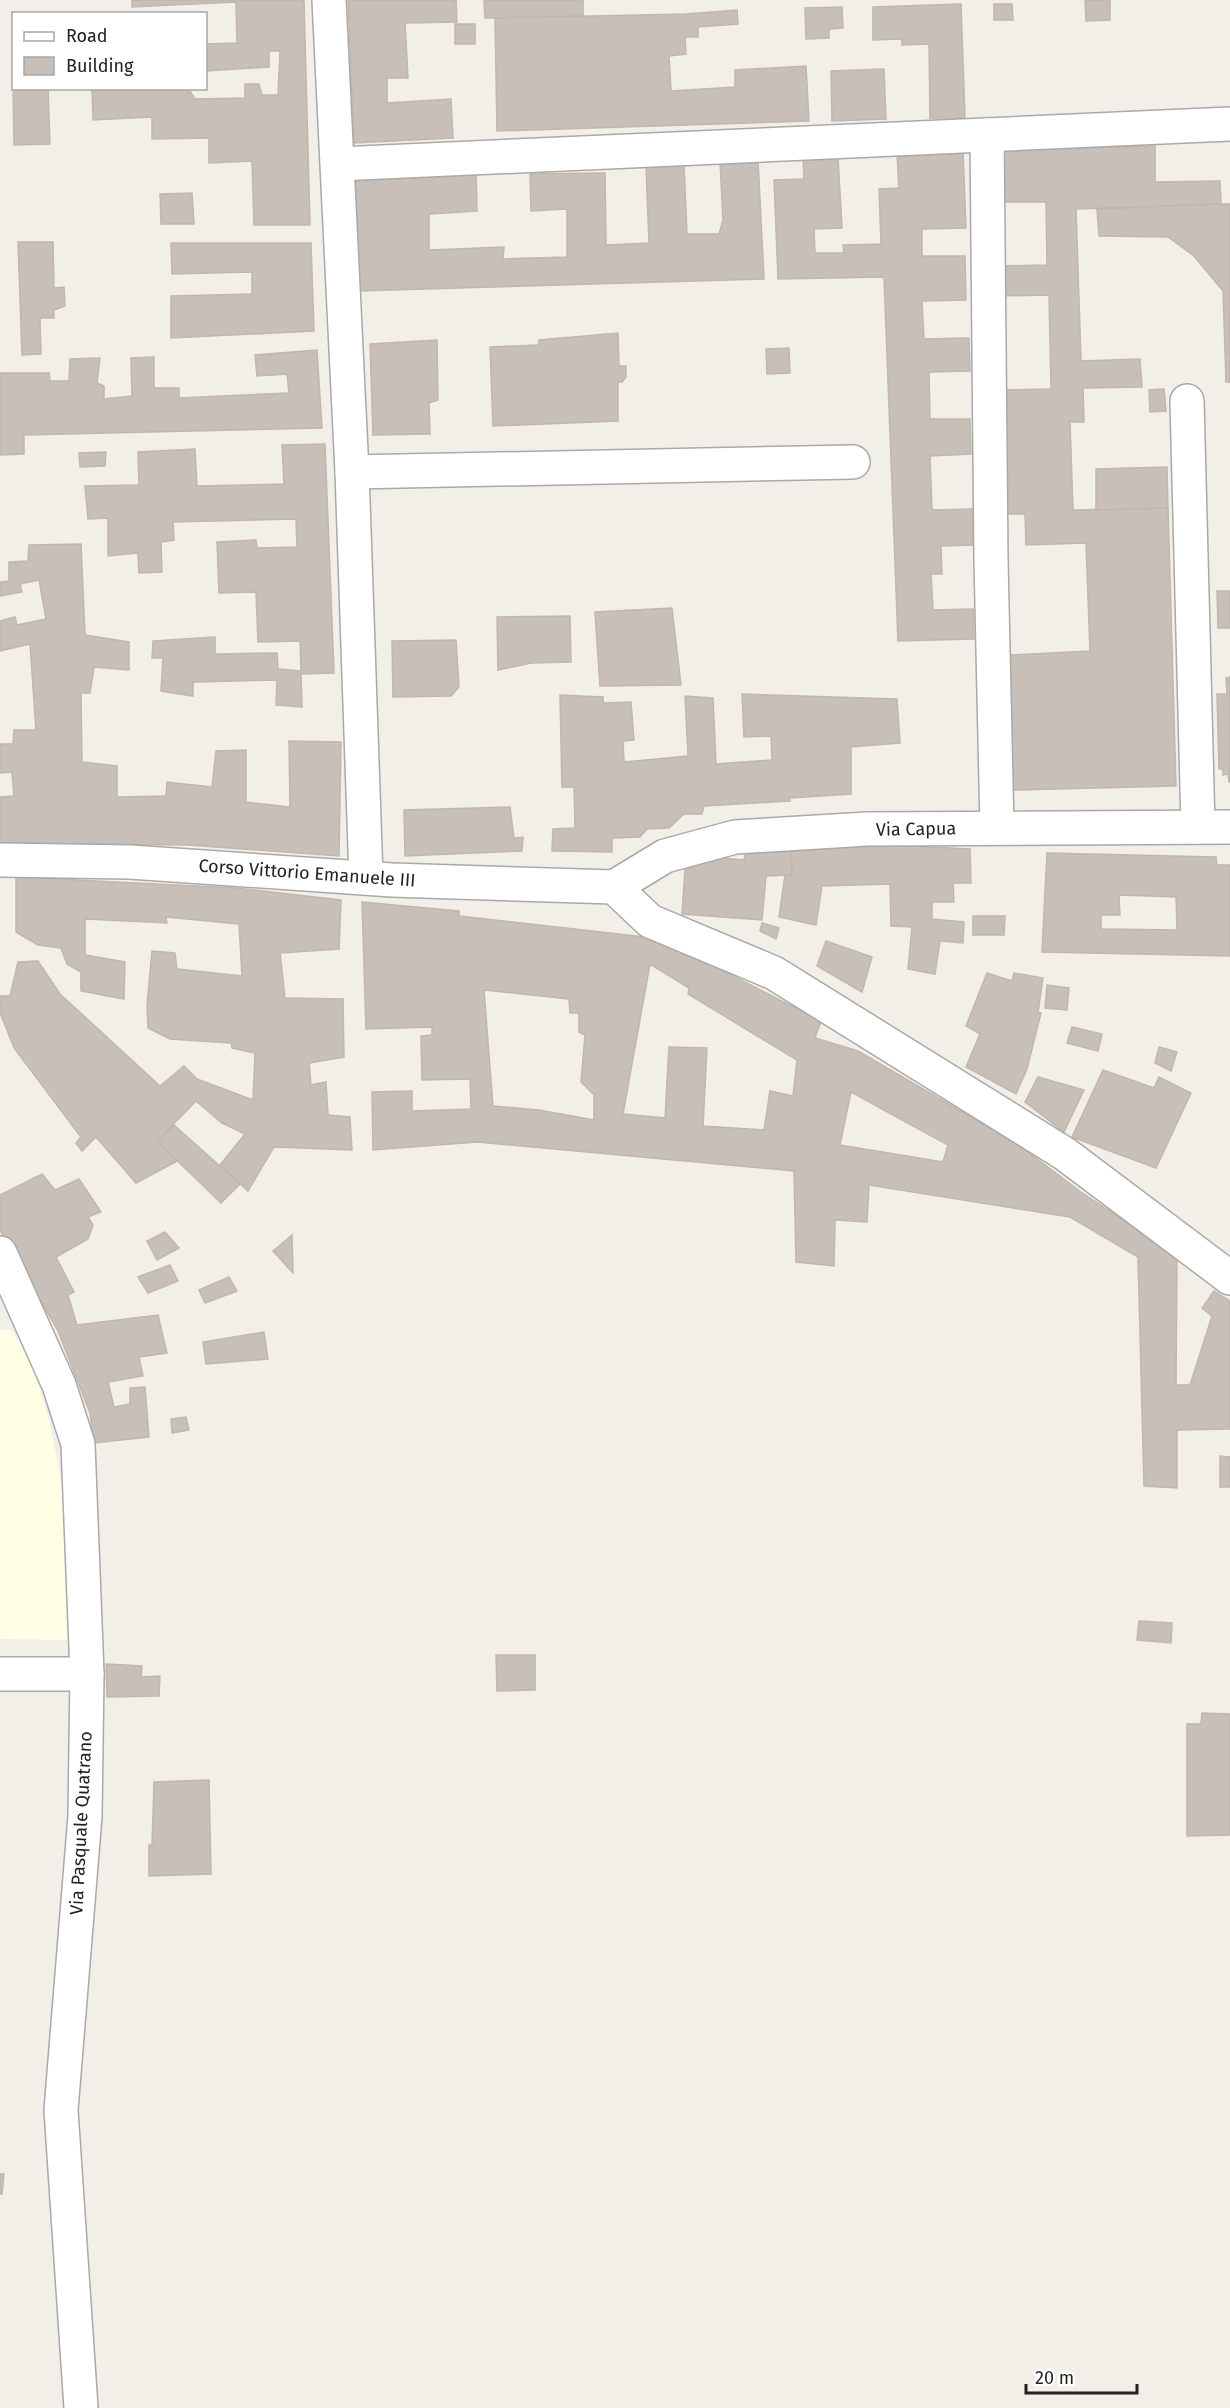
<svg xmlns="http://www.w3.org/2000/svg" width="1230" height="2408" viewBox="0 0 1230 2408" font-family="'Fira Sans',sans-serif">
<rect width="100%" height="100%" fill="#f2efe9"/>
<path fill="#ffffe5" d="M0 1330H11L31 1361 49 1419 68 1517 72 1640 0 1639Z"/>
<g fill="#c7bfb8" stroke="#c4b6ab" stroke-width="1.5" fill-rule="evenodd">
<path d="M132 0H304L310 225H254L252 161 209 163V138L152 139V117L93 120 92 88H188L195 99 245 98V84H259L262 95H278L280 51H269V67L206 71V44L237 43 236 2 132 7Z"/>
<path d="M348 0H456L457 22 405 23 408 78H387V103L451 99 453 138 354 143Z"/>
<path d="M484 0H583V16L485 18Z"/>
<path d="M1085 0H1110V20L1086 21Z"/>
<path d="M961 4 965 118H930L929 44 902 45V39L873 40V7Z"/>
<path d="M994 4H1012L1013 20H994Z"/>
<path d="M842 7 843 28 829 29V38L806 39 805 8Z"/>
<path d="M737 10 738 24 698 27V37H685L686 54 669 56 671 91 735 87V70L806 66 809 121 497 131 495 18 686 14Z"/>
<rect x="455" y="24" width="20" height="20"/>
<path d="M884 69 886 119 832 121 831 71Z"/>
<path d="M13 84 14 88H48L50 144 14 145Z"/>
<path d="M1155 146V182L1220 181 1221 204 1076 209 1081 361 1140 359 1142 387 1083 388 1084 422H1070L1073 510 1168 508 1176 786 1013 790 1009 655 1090 651 1086 543 1026 545 1025 514H1006L1003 390 1051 389 1049 295 999 296 998 266 1047 265 1046 202H1003L1001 150Z"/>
<path d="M963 151 966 228 922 229V256H965L966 300 922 301 924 339 969 338 970 371 929 372 930 419H970L971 454 930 456 932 510 973 509V545L941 546 942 574H931L933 610 973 609 974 639 898 641 884 277 778 279 774 180 804 179 803 157H838L842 228 814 229 815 253H844L843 245 881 244 879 189 899 188 897 155Z"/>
<path d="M758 160 764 279 359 291 355 176 476 167 477 211 429 214V250L504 247 503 259 567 257V209L531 211 530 174 605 173 606 245 649 243 646 166H684L687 234H719L723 220 720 162Z"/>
<path d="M192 193 194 224H161L160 194Z"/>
<path d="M1221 204H1230V382H1226L1223 291 1194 256 1168 237 1099 236 1097 209Z"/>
<path d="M18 242H53L54 288 64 287 65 306 54 310V318H40L41 354 22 355Z"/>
<path d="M171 243H311L314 331 171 338V296L252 294V272L172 274Z"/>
<path d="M618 333 619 366H626V377L622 382H618V421L493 426 490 347 539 345V340Z"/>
<path d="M437 340 438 400 429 403 430 434 373 435 370 344Z"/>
<path d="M789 348 790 373 767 374 766 349Z"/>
<path d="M317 350 322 428 24 435V454L0 455V373H49L50 381H69L70 359 100 358 97 383 104 386V399L132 396 131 358 154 357V388H179V398L289 393 287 374 257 376 255 355Z"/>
<path d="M1164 389 1166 411 1150 412 1149 390Z"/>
<path d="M325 444 334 673 301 674 302 707 276 705 277 680 193 682V696L161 691 163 658H152L153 641 215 637V654L277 653 278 669 301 671 300 641 258 642 256 592 219 593 217 542 256 540 257 548 297 547 296 519 173 522 174 540 161 542 162 572 139 573 138 553 108 556V518L88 519 85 486 139 485 138 452 195 449 197 486 284 484 282 445Z"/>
<path d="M106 452 105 466 80 467 79 453Z"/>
<path d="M1167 467 1168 508 1096 510V469Z"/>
<path d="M81 544 85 635 129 642V670L94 667 90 693H81L82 762 117 766V797L166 796 167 782 212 787 216 751 246 750V802L290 807 289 741 341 742 339 856 188 845 0 843V797L14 796 12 772 0 773V744H13L14 730H36L30 644 0 651V621L15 617 17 625 46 619 39 580 20 584 22 592 0 596V582L9 581V562L28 561 29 545Z"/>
<path d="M1217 591H1230V628H1218Z"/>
<path d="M672 608 681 685 600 686 595 612Z"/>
<path d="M570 616 571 662 531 663 498 670 497 617Z"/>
<path d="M456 640 459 687 451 696 393 697 392 641Z"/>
<path d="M1230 677V782H1229L1228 774 1223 775V769H1219L1217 694H1227L1226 678Z"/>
<path d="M742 694 897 699 900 743 851 747V794L790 798V801L704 806 702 814H684L669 828 647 829 640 837 612 838V852L552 851 553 829 575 828 574 787H562L560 695 603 697V703L631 702 634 740 623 741 624 762 688 756 685 696 713 698 716 764 772 760 771 736 744 737Z"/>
<path d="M510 807 514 838 523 837 522 851 405 856 404 810Z"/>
<path d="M890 845 970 849 971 883H953L954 902H932V919L964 922 963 943 940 941 935 974 908 969 912 927 891 926 890 884 822 886 816 925 779 917 785 875H792L791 848Z"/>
<path d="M747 846 791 848 792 875 766 876 762 920 682 914 685 869 722 858 744 860Z"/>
<path d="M1047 853 1216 857 1217 865H1230V956L1042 952ZM1119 895 1176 897 1177 930 1101 929V915H1120Z"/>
<path d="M16 877 237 888 341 900 339 949 280 953 285 998 343 999 344 1057 309 1063 311 1085 326 1082 328 1115 350 1117 352 1150 274 1147 248 1191 220 1165 245 1134 222 1123 196 1101 157 1141 179 1160 136 1183 96 1137 82 1151 76 1143 81 1137 14 1048 1 1015 0 996H10L18 962 38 961 60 994 160 1086 184 1066 197 1079 253 1100 255 1053 232 1048 231 1043 170 1039 148 1028 147 1006 152 951 175 953 177 969 242 976 239 924 166 917 167 923 85 919V955L125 962 124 999 81 991V972L67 964 61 948 38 945 16 932Z"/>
<path d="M362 902 459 911V916L645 937 702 960 821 1021 815 1038 858 1051 1017 1144 1081 1192 1177 1256 1176 1385H1190L1212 1316 1202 1308 1214 1291 1230 1301V1429L1177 1430V1488L1144 1486 1138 1257 1070 1217 869 1185 867 1222 835 1220 834 1266 796 1262 794 1171 477 1142 373 1150 372 1092 412 1091V1111L471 1109 470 1079 422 1080 421 1036 432 1035V1027L366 1029ZM650 964 689 988 688 994 797 1060 793 1096 770 1091 764 1130 703 1126 707 1048 669 1047 665 1118 623 1114ZM484 990 569 999 570 1013H579V1032L585 1035 581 1082 594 1095V1120L539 1110 493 1106ZM851 1092 948 1145 943 1162 840 1145Z"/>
<path d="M973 916H1005L1004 935H973Z"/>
<path d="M762 923 779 928 776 939 760 931Z"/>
<path d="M826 941 872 957 862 992 817 966Z"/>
<path d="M987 973 1012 981 1014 973 1043 978 1038 1013H1041L1027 1069 1016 1094 966 1067 980 1034 966 1026Z"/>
<path d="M1047 985 1069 988 1067 1010 1045 1008Z"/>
<path d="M1072 1027 1102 1034 1098 1051 1067 1043Z"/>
<path d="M1159 1047 1177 1052 1171 1071 1155 1063Z"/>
<path d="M1103 1070 1154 1088 1159 1077 1191 1093 1156 1168 1072 1137Z"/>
<path d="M1038 1077 1084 1090 1064 1132 1025 1102Z"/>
<path d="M174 1125 240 1184 221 1203 157 1141Z"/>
<path d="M42 1174 55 1190 79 1179 101 1212 88 1217 93 1225 88 1239 56 1257 74 1292 68 1295 77 1325 158 1315 167 1353 139 1357 143 1376 108 1382 114 1407 130 1404V1388L145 1387 149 1437 94 1443 90 1413 58 1331 0 1230V1195Z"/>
<path d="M165 1232 179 1248 157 1260 147 1241Z"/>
<path d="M292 1235 293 1273 273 1251Z"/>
<path d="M170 1265 178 1281 148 1293 138 1277Z"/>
<path d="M229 1277 237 1291 205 1303 199 1290Z"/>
<path d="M264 1332 268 1359 206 1364 203 1342Z"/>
<path d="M186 1417 189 1430 172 1433 171 1419Z"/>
<path d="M1220 1456 1230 1457V1487H1220Z"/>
<path d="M1139 1621 1172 1623 1171 1643 1137 1640Z"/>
<path d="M496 1655H535V1690L497 1691Z"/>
<path d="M106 1664 142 1666 141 1677 160 1676 159 1696 107 1697Z"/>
<path d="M1202 1713 1230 1714V1835L1187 1836V1724H1201Z"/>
<path d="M209 1780 211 1874 149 1876V1845H152L154 1782Z"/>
<path d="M0 2174H4L2 2194H0Z"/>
</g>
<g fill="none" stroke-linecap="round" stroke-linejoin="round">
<defs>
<g id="minor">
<path d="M329 0 352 472 366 878"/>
<path d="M987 135 991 560 997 828"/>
<path d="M338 164 1230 124"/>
<path d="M1187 401 1198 827"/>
<path d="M352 472 853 462"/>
<path d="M0 860 130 862 392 880 614 887"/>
<path d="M614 887 650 921 774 973 1065 1154 1230 1278"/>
<path d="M614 887 665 856 735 837 867 829 1230 827"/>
<path d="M0 1253 59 1385 78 1444 87 1674 85 1816 61 2110 81 2408"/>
<path d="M0 1674H87"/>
</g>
</defs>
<use href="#minor" stroke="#a9a9a9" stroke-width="36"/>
<use href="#minor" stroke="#fff" stroke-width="33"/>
</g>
<g text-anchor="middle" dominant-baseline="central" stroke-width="6" stroke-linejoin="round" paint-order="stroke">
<g font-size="18" fill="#222" stroke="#fff">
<text transform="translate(916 829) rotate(-1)">Via Capua</text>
<text transform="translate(307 873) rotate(4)">Corso Vittorio Emanuele III</text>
<text transform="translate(81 1823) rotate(-87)">Via Pasquale Quatrano</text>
</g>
</g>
<rect x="12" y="12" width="195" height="78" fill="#ffffff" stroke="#a7a7a7" stroke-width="1.5"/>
<rect x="24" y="32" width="30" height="9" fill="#ffffff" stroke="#a7a7a7" stroke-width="1.5"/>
<text x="66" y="42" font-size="18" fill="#222222">Road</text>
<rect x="24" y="57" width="30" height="18" fill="#c7bfb8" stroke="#a7a7a7" stroke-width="1.5"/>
<text x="66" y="72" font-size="18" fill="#222222">Building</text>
<path d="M1026 2384v9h111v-9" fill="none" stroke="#222222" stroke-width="3"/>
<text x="1035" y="2384" font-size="18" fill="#222222" stroke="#ffffff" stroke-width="4.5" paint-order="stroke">20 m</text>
</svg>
